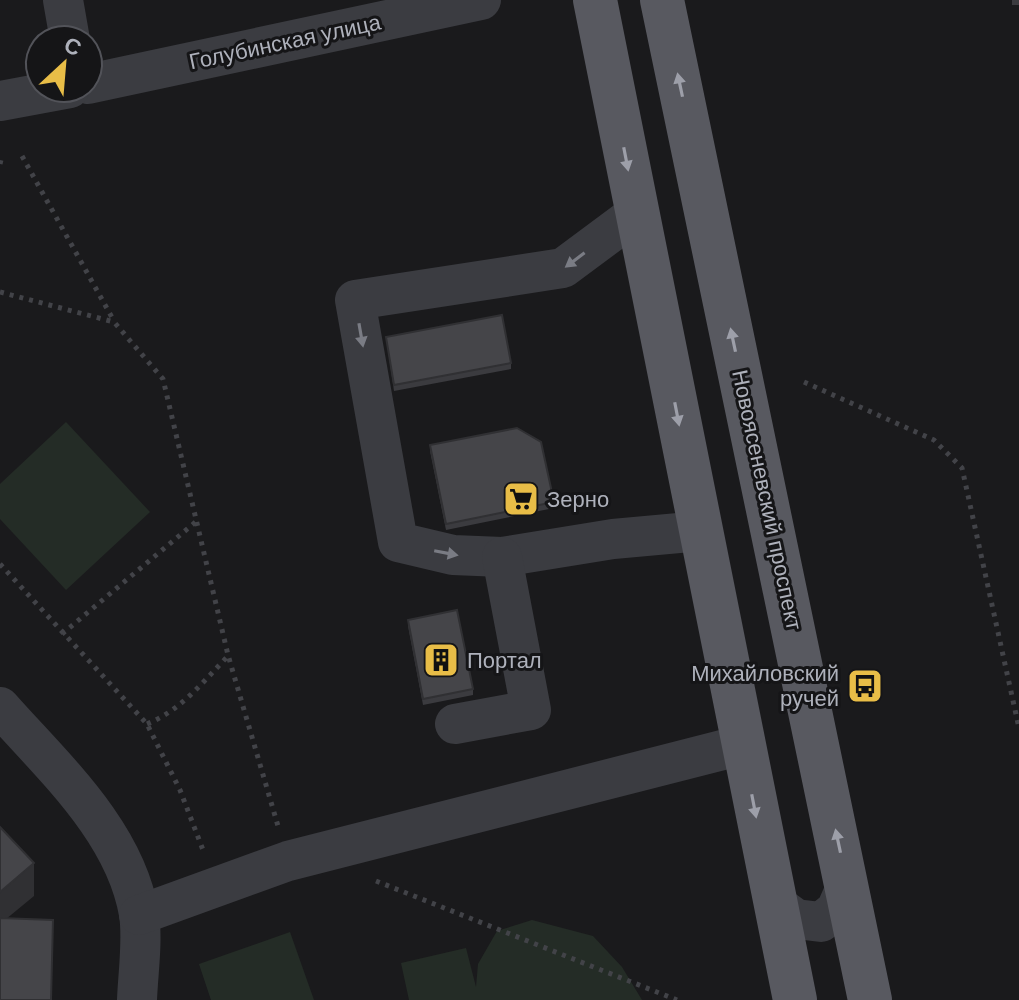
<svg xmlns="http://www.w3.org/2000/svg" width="1019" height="1000" viewBox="0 0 1019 1000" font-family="Arial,sans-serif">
<rect width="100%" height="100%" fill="#1a1a1c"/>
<g fill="#242c26">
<path d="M66 422 150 512 66 590 0 519V484Z"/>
<path d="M532 920 593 936 622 967 642 1000H409L401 963 466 948 476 987 478 964 497 931Z"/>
<path d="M290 932 314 1000H211L199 964Z"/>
</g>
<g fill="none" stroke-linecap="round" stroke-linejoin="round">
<g stroke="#424348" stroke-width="5" stroke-dasharray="4 6" stroke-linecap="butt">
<path d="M22 156 114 321"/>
<path d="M0 164 1 160"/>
<path d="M0 292 114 322 163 379 228 655 278 826"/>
<path d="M804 382 934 440 962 468 1019 728"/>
<path d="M0 564 147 724 180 790 203 850"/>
<path d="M62 634 198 520"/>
<path d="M147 724C181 710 202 683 228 656"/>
<path d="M376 881 677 1000"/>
</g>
<g stroke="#3b3c41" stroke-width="40">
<path d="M63 0 70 40"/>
<path d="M88 84 481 0"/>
<path d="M0 101 70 88"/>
<path d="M637 213 563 268 355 300 398 542 453 555 502 557 613 539 701 531"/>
<path d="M0 707C53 767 125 831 139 914 143 941 138 973 137 1000"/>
<path d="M455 724 531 710 502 557"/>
<path d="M774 903 796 919 821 922 836 910 847 885"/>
<path d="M139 915 288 861 742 745"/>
</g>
<g stroke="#585960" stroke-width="44">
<path d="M595 0 795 1000"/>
<path d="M662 0 870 1000"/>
</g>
</g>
<g fill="#3b3b3f">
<rect x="1012" y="0" width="7" height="5"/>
<path d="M386 337 511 363V369L394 391Z"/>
<path d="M430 445 554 502V508L446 530 430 451Z"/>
<path d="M408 620 473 689V695L423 705 408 626Z"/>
</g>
<path fill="#303033" d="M34 863V896L0 924V892Z"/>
<g fill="#454549" stroke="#303033" stroke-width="2">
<path d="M502 315 511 363 394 385 386 337Z"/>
<path d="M517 428 541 442 554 502 446 524 430 445Z"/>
<path d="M457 610 473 689 423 699 408 620Z"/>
<path d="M0 827 34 863 0 892Z"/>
<path d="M0 918 53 920 51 1000H0Z"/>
</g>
<defs><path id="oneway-solid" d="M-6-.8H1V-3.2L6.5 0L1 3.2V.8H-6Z" transform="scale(2)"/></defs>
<g fill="#9d9fa9">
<use href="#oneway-solid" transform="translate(680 85) rotate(-102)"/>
<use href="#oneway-solid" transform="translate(626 159) rotate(79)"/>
<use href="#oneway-solid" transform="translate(733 340) rotate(-102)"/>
<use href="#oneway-solid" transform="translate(677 414) rotate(79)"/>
<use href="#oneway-solid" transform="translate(754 806) rotate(79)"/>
<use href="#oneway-solid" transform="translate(838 841) rotate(-102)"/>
</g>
<g fill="#7a7c84">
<use href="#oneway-solid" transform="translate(575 260) rotate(143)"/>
<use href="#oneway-solid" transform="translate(361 335) rotate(80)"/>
<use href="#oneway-solid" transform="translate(446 553) rotate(11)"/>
</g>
<defs>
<symbol id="supermarket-square" viewBox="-11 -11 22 22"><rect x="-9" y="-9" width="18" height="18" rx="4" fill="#e8bd47" stroke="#151517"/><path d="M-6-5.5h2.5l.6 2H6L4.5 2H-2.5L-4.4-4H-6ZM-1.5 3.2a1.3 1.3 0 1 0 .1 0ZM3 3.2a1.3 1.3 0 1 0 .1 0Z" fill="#111"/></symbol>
<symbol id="building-square" viewBox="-11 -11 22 22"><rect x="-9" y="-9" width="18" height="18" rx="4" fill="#e8bd47" stroke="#151517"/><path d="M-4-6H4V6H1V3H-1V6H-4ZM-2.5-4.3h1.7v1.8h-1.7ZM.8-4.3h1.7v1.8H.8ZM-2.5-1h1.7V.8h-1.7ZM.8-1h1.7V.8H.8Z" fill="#111"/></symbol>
<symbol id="bus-square" viewBox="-11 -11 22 22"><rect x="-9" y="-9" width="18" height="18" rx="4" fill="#e8bd47" stroke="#151517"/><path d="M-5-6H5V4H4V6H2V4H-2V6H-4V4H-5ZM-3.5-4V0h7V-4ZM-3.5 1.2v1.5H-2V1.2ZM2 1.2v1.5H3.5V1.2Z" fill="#111"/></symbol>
</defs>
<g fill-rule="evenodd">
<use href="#supermarket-square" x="501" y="479" width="40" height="40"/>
<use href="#building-square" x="421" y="640" width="40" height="40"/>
<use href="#bus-square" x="845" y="666" width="40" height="40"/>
</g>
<g text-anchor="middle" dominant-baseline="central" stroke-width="6" stroke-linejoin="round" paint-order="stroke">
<g font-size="22" fill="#aeb1bb" stroke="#151517">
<text transform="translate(285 42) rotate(-12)">Голубинская улица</text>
<text transform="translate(767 500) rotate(78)">Новоясеневский проспект</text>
</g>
<g font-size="22" fill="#aeb1bb" stroke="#151517" text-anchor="start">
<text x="547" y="499">Зерно</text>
<text x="467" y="660">Портал</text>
<text x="839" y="673" text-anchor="end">Михайловский<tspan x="839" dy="25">ручей</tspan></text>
</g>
</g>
<g transform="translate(64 64) rotate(26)"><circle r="38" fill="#151517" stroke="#525359" stroke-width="2"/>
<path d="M0-6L14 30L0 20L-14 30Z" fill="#e8bd47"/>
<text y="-12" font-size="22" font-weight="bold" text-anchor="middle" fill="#aeb1bb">С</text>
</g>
</svg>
